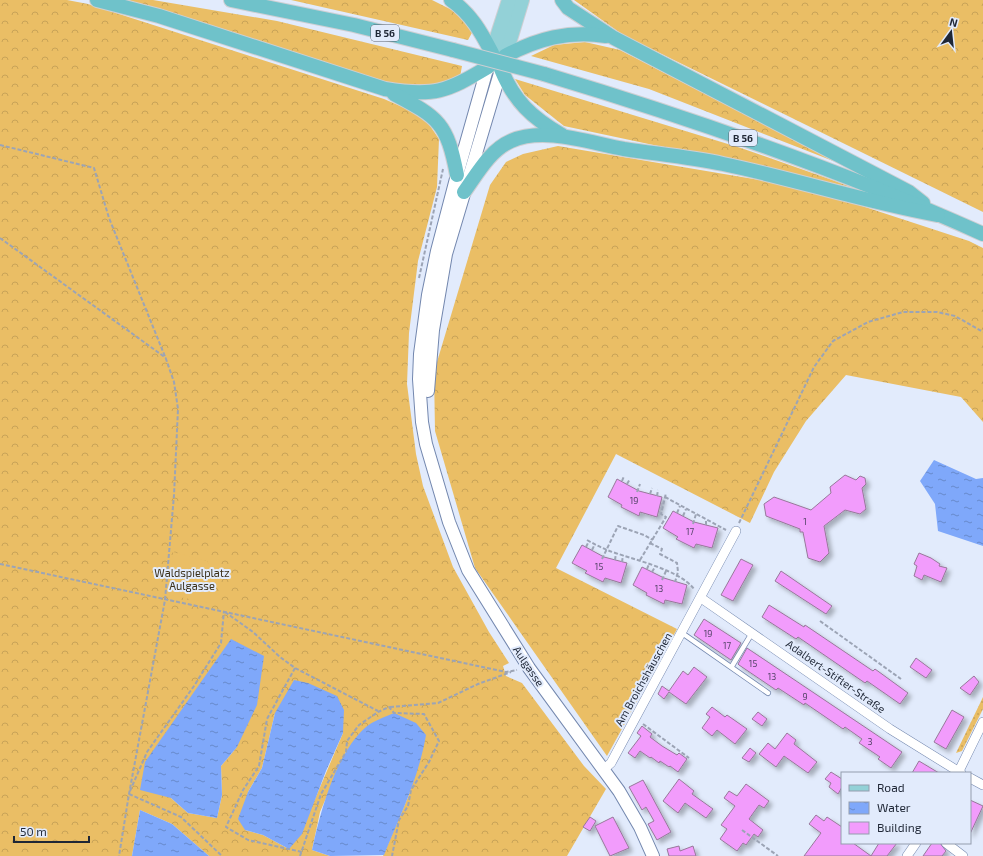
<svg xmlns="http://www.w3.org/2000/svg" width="983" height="856" viewBox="0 0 983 856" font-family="'Exo 2',sans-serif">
<defs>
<pattern id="grass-dots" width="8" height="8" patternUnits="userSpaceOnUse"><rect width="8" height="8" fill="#eabe65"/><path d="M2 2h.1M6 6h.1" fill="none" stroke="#c8a358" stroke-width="1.8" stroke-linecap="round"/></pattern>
<pattern id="forest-crowns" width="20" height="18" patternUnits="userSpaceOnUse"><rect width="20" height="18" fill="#eabe65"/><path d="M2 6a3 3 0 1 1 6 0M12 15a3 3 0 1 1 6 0" fill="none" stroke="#c8a358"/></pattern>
<pattern id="water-ripples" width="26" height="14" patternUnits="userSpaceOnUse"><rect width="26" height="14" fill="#7fa8fa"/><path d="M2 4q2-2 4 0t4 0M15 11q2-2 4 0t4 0" fill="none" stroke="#6789cb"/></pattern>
<filter id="shadow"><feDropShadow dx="3.5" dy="3.5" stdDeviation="2" flood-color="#0004"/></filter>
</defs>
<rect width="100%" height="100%" fill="#e2ebfc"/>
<path fill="url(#grass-dots)" d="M983 697V709L962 751 956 753Z"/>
<g fill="url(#forest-crowns)" fill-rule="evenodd">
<path d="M0 0H67L88 4 384 99 412 111 426 120 439 139 437 187 418 261 409 333 407 384 416 454 423 486 453 567 489 632 509 663 503 666 506 676 522 683 584 766 606 789 567 856H383L411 790 367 727 346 752 320 812 312 850 330 856H209L172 824 140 810 132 856H0ZM275 713 343 733 315 799 289 849 263 835 245 830 248 792 262 768ZM237 747 221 766 222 795 217 818 188 813 171 798Z"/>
<path d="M128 0H153L277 21 462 66 460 77 438 85 389 84Z"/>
<path d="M291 0H432L452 10 474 29 468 40Z"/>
<path d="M574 0H983V212L623 35Z"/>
<path d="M585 42 620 50 846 166 649 89 531 56 554 45Z"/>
<path d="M515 79 741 148 855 188 564 126 525 95Z"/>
<path d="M558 146 807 188 969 241 983 248V422L961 397 846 375 806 421 774 472 750 523 616 454 556 568 677 629 607 756 475 568 435 431 434 372 490 185 506 162 523 154Z"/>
</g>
<path fill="#eabe65" d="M173 552 207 561 214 570 210 603 169 595Z"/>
<g fill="url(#water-ripples)">
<path d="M934 460 976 479 983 478V546L938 531 935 504 920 481Z"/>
<path d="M231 639 264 656 257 705 237 747 221 766 222 795 217 818 188 813 171 798 140 790 145 762Z"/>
<path d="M294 680 308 683 337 696 344 710 343 733 326 771 302 834 289 849 263 835 245 830 238 819 248 792 262 768 275 713Z"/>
<path d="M394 713 416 723 426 735C419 777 400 816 384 855L330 856 312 850C320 812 336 753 366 727 373 721 385 717 394 713Z"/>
<path d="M140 810 172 824 209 856H132Z"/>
</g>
<g fill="#f29cfc" stroke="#97789a" filter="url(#shadow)">
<path d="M845 475 856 480 860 476 865 478 866 484 862 488 866 509 860 514 845 510 824 526 829 553 820 562 808 558 803 532H800V529L766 516 764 504 774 497 811 510 831 493 830 487Z"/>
<path d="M617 479 639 491 662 497 657 517 640 512 639 516 621 507 622 505 608 497Z"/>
<path d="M673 511 694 522 718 528 712 548 696 544 694 548 676 539 678 537 663 528Z"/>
<path d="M582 545 604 557 627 563 621 583 605 578 603 582 585 573 587 571 572 563Z"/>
<path d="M919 553 931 558 940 564 939 566 947 568 941 582 924 575 922 580 914 576 917 566 914 564Z"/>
<path d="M741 559 753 565 733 601 721 595Z"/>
<path d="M642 567 664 578 687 585 682 604 665 600 664 604 646 595 647 593 633 585Z"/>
<path d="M781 571 832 606 826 614 775 581Z"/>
<path d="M769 605 804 627 805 625 873 671 875 669 908 693 900 704 867 681 865 683 798 637 796 639 762 617Z"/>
<path d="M704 619 741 643 731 660 694 635Z"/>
<path d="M747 648 902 752 891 768 878 759 880 757 859 743 862 739 845 727 843 729 805 703 804 705 778 688 776 690 739 665 738 664Z"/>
<path d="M916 658 932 670 926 678 910 667Z"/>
<path d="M694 667 707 677 686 704 669 692 664 699 658 694 662 686 669 691 683 671 688 675Z"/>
<path d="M974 676 979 682 970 695 960 688Z"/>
<path d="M712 707 725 717 727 715 747 729 735 744 717 730 712 736 702 728 710 717 706 714Z"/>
<path d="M952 710 964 717 946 749 934 742Z"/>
<path d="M758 712 767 719 762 726 752 719Z"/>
<path d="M642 726 652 734 650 737 662 746 677 755 679 753 687 759 678 772 670 766 669 767 660 761 659 763 651 757 650 758 640 751 635 758 628 753 641 736 637 733Z"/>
<path d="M787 733 796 740 794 744 817 762 808 773 784 756 776 767 759 754 768 743 775 749Z"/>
<path d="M750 748 756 753 749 762 742 758Z"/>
<path d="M919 761 939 773H912Z"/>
<path d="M831 772 842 779V787L838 794 829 787 831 783 825 779Z"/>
<path d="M679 779 694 791 692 794 713 809 706 818 685 803 678 813 663 801Z"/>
<path d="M643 780 671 832 657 840 648 824 654 821 646 807 642 810 629 787Z"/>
<path d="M746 784 769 801 764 808 759 805 749 819 763 830 758 837 754 834 746 845 743 843 737 851 720 839 727 829 721 825 735 806 724 798 729 791 737 796Z"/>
<path d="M970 800 983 806 970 834Z"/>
<path d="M816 815 824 821 827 817 842 827V843H853L871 856 879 843H897L887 856H804L821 833 809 824Z"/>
<path d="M590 817 596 821 590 831 583 827Z"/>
<path d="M613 817 629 848 610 856 595 826Z"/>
<path d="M932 843H940L946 851 942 856H923Z"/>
<path d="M679 846 680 851 693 846 696 856H669L667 849Z"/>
</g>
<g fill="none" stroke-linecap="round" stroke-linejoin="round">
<defs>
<g id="service">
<path d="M682 633 768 693"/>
<path d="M732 666 752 633"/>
</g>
<g id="minor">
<path d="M701 598 890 729 961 773"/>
<path d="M604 769 611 763 736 531"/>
<path d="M958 773 983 722"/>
<path d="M970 778 983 785"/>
<path d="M946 843 963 856"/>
<path d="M907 856 916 843"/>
</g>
<g id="secondary">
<path d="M489 62 457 175 437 251 428 295 420 354 419 379 422 422 426 444 449 522 468 570 529 668 619 791 640 827 653 856"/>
<path d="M428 391 433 330 446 254 503 63"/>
</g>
<g id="primary">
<path d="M497 61 505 56 522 0"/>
<path d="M497 61 492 53 509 0"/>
</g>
<g id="trunk">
<path d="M97 0 159 16 385 89C434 97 446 92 488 67"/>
<path d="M231 0 354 25 453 50"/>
<path d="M451 0C471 14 481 32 492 53"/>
<path d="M562 0 568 8 614 38 909 192 923 203"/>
<path d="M505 56C537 39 569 30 606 36"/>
<path d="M501 69C514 101 532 118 562 135"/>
<path d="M544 74C694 119 841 170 983 234"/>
<path d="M394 94C439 118 447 123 457 175"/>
<path d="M464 192C477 174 490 150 511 141 544 126 590 143 624 149 657 154 690 157 723 164 795 179 865 202 938 215"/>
</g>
</defs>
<use href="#service" stroke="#7387ae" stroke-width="6"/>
<use href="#minor" stroke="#7387ae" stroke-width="10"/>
<use href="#secondary" stroke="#7387ae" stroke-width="14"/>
<use href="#primary" stroke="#cecfd3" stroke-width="16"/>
<use href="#trunk" stroke="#cecfd3" stroke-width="16"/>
<g stroke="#9ca4b5" stroke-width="2" stroke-dasharray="4 2" stroke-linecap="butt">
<path d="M0 145 94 168 109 218 166 359 174 382 178 409 174 495 165 600 129 794 119 856"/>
<path d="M0 238 166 358"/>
<path d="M419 278 443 169"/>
<path d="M622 481 624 476"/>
<path d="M627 484 630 479"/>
<path d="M637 492 640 484"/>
<path d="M650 494 652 488"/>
<path d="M657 496 658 490"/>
<path d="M665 497 726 530"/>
<path d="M677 513 680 506"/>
<path d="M683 516 686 509"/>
<path d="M739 523 814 367 833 341 868 322 903 312H937L955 316 983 332"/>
<path d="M693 524 696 514"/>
<path d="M706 525V520"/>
<path d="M587 540C594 544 600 547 607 550 630 559 679 569 694 589"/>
<path d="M650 543 662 549 660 554 677 563 678 572 675 582"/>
<path d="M586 547 589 541"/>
<path d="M592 550 595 544"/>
<path d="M602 559 618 526 644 535 653 540"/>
<path d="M615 560 616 553"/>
<path d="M640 560 666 517 661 514 666 493"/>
<path d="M622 562 623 555"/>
<path d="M0 564 506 672 517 670"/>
<path d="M647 569 649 564"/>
<path d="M652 572 655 567"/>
<path d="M662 580 666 571"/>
<path d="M225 612 253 632 280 657 295 668 378 711"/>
<path d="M820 621 901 679"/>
<path d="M295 668 267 719 259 766 243 790 226 827 248 840 302 852"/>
<path d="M390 707 438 703 478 684 511 672"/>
<path d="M643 724 689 758"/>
<path d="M130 791 147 752 194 686 221 643 224 611"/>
<path d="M129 794 181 817 222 856"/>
<path d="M742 830 778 856"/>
<path d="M300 856 321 794 346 752 347 741 359 725 378 712 389 707 394 713 424 714 439 741 429 762 411 790 408 806 399 820 392 856"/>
</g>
<use href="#service" stroke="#fff" stroke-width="4.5"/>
<use href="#minor" stroke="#fff" stroke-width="9"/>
<use href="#secondary" stroke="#fff" stroke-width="12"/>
<use href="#primary" stroke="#93d1d7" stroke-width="14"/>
<use href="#trunk" stroke="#6fc2ca" stroke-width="14"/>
<defs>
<path id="trunk-bridge" d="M453 50 544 74"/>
</defs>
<use href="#trunk-bridge" stroke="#cecfd3" stroke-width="16" stroke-linecap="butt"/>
<use href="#trunk-bridge" stroke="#6fc2ca" stroke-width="14"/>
</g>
<g text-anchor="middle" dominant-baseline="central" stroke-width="4" stroke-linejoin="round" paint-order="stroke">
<g font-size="9" fill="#544468">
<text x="634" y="500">19</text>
<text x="805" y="521">1</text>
<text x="690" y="531">17</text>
<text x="599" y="566">15</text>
<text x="659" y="588">13</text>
<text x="708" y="633">19</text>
<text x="727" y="645">17</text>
<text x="753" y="663">15</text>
<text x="772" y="676">13</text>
<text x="805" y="696">9</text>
<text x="870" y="741">3</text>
</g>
<g fill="#e2ebfc" stroke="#5a6271" stroke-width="1">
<rect x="371" y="25" width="28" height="16" rx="3"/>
<rect x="729" y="130" width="28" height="16" rx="3"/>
</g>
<g font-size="10" font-weight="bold" fill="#1f2736">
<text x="385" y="33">B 56</text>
<text x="743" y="138">B 56</text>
</g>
<g font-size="11" fill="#3c311b" stroke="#e2ebfc">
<text x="192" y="572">Waldspielplatz<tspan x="192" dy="13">Aulgasse</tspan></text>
</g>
<g font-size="11" fill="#1f2736" stroke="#e2ebfc">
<text transform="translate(529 666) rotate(56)">Aulgasse</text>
<text transform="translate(836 676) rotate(35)">Adalbert-Stifter-Straße</text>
<text transform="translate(643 679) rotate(-61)">Am Broichshäuschen</text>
</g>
</g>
<rect x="841" y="772" width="130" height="72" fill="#e2ebfc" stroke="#949dad"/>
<rect x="849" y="785" width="20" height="6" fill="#93d1d7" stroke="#949dad"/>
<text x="877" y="792" font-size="12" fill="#1f2736">Road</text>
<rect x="849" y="802" width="20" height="12" fill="url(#water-ripples)" stroke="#949dad"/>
<text x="877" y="812" font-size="12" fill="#1f2736">Water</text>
<rect x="849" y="822" width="20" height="12" fill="#f29cfc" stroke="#949dad"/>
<text x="877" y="832" font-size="12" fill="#1f2736">Building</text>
<g transform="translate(951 32) rotate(15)" stroke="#e2ebfc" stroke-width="3" paint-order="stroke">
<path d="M0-3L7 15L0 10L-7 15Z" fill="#1f2736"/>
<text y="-6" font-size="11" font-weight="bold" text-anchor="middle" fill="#1f2736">N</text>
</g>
<path d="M14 836v6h75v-6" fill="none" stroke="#1f2736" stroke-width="2"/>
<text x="20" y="836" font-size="12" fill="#1f2736" stroke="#e2ebfc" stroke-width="3" paint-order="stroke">50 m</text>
</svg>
